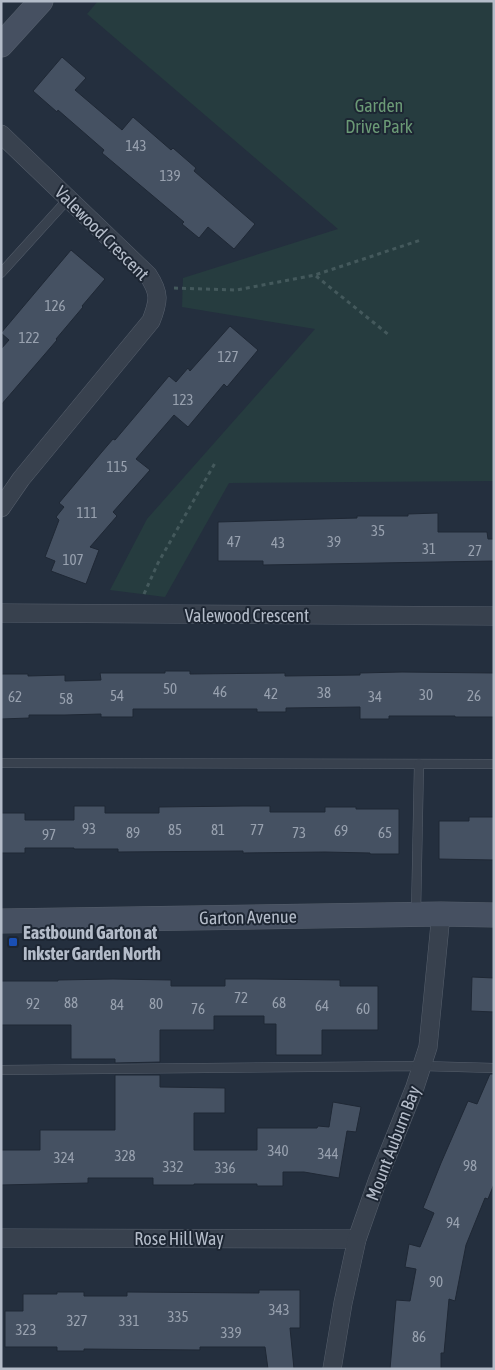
<svg xmlns="http://www.w3.org/2000/svg" width="495" height="1370" viewBox="0 0 495 1370" font-family="'Asap Condensed',sans-serif">
<rect width="100%" height="100%" fill="#242f3e"/>
<path fill="#263c3f" d="M98 1H494V481L229 483 165 597 110 590 147 519 315 329 182 307 183 278 338 229 87 14Z"/>
<g fill="#455162" stroke="#1f2835">
<path d="M62 57 86 78 75 90 122 130 133 117 171 150 173 148 196 168 194 171 255 224 234 249 208 227 199 238 182 224 184 222 102 153 104 150 58 110 57 112 33 91Z"/>
<path d="M71 250 105 279 82 306 83 307 56 339 57 340 1 405V349L9 340 1 333Z"/>
<path d="M230 326 258 350 227 387 224 384 188 427 174 415 136 459 150 470 113 512 117 516 90 547 99 550 86 584 51 571 55 561 45 557 59 520 56 517 64 507 59 503 101 453 113 439 115 440 169 376 176 382 188 368 190 371Z"/>
<path d="M438 513V532H487L488 539H494V561L263 565V561H218V522L357 518V516H408V514Z"/>
<path d="M165 671H190V674L285 673V676L360 675V673L402 672 494 673V717H455V716H389V719H360V707L286 708V712H257V709H133V717H101V714L65 715H29V718L1 719V674H28V676L65 675V681L101 680 100 673H165Z"/>
<path d="M74 806H105V813H159V807L243 806H270V812H325V807H356V809H399V854H370V853L325 852 243 853V851L118 852V849H74V848H25V853H1V813H25V820H74Z"/>
<path d="M469 817H494V860L439 859V821H469Z"/>
<path d="M472 977 494 978V1012L471 1011Z"/>
<path d="M113 979 171 980V986H225V979H256L340 980V986H378V1030H322V1055H276V1024H264V1016H214V1030H160V1062L115 1063V1059H71V1025H1V981H58V980Z"/>
<path d="M490 1074H494V1184L488 1199 485 1198 466 1245 455 1301 449 1299 444 1353H441V1369H390L396 1300 410 1301 416 1269 405 1267 409 1244 420 1247 434 1213 423 1208 441 1163 468 1101 477 1104Z"/>
<path d="M115 1075H160V1087L225 1088V1113H194V1150H257V1128H317L318 1126 329 1127 333 1102 361 1107 356 1132 347 1131 339 1178 304 1172H283V1186H257V1184H194V1185H153V1178H88V1183L1 1185V1150H40V1130H115Z"/>
<path d="M259 1290H300V1328H290L294 1369H268L265 1347H200V1350L84 1349V1351H57V1347H5V1311H23V1294H57V1292H84V1296H127V1292L259 1293Z"/>
</g>
<g fill="none" stroke-linecap="round" stroke-linejoin="round">
<defs>
<g id="lane">
<path d="M1 273 68 199"/>
<path d="M1 763 494 764"/>
<path d="M416 914 419 764"/>
<path d="M1 1070 422 1066 494 1068"/>
</g>
<g id="street">
<path d="M1 134 148 275C160 293 159 301 151 321L21 479 1 508"/>
<path d="M1 613 494 616"/>
<path d="M1 1238 357 1239"/>
<path d="M332 1369 343 1303 357 1239 378 1179 415 1087 428 1047 441 914"/>
</g>
<g id="secondary">
<path d="M1 45 41 1"/>
<path d="M1 921 441 914 494 915"/>
</g>
</defs>
<use href="#lane" stroke="#565f6c" stroke-width="10"/>
<use href="#street" stroke="#565f6c" stroke-width="19"/>
<use href="#secondary" stroke="#565f6c" stroke-width="25"/>
<g stroke="#44595c" stroke-width="3" stroke-dasharray="4 4" stroke-linecap="butt">
<path d="M316 276 389 335"/>
<path d="M174 288 237 290 315 275 421 240"/>
<path d="M144 594 158 563 215 463"/>
</g>
<use href="#lane" stroke="#38414e" stroke-width="9"/>
<use href="#street" stroke="#38414e" stroke-width="18"/>
<use href="#secondary" stroke="#465061" stroke-width="24"/>
</g>
<rect fill="#1a4fb4" stroke="#1d2633" stroke-width="2" x="8" y="937" width="10" height="10" rx="2.5"/>
<g text-anchor="middle" dominant-baseline="central" stroke-width="4" stroke-linejoin="round" paint-order="stroke">
<g font-size="15" fill="#98a1af">
<text x="136" y="145">143</text>
<text x="170" y="175">139</text>
<text x="55" y="305">126</text>
<text x="29" y="337">122</text>
<text x="228" y="356">127</text>
<text x="183" y="399">123</text>
<text x="117" y="466">115</text>
<text x="87" y="512">111</text>
<text x="378" y="530">35</text>
<text x="234" y="541">47</text>
<text x="334" y="541">39</text>
<text x="278" y="542">43</text>
<text x="429" y="548">31</text>
<text x="475" y="550">27</text>
<text x="73" y="559">107</text>
<text x="170" y="688">50</text>
<text x="220" y="691">46</text>
<text x="324" y="692">38</text>
<text x="271" y="693">42</text>
<text x="426" y="694">30</text>
<text x="117" y="695">54</text>
<text x="474" y="695">26</text>
<text x="15" y="696">62</text>
<text x="375" y="696">34</text>
<text x="66" y="698">58</text>
<text x="89" y="828">93</text>
<text x="175" y="829">85</text>
<text x="218" y="829">81</text>
<text x="257" y="829">77</text>
<text x="341" y="830">69</text>
<text x="133" y="832">89</text>
<text x="299" y="832">73</text>
<text x="385" y="832">65</text>
<text x="49" y="834">97</text>
<text x="241" y="997">72</text>
<text x="71" y="1002">88</text>
<text x="279" y="1002">68</text>
<text x="33" y="1003">92</text>
<text x="156" y="1003">80</text>
<text x="117" y="1004">84</text>
<text x="322" y="1005">64</text>
<text x="198" y="1008">76</text>
<text x="363" y="1008">60</text>
<text x="278" y="1150">340</text>
<text x="328" y="1153">344</text>
<text x="125" y="1155">328</text>
<text x="64" y="1157">324</text>
<text x="470" y="1165">98</text>
<text x="173" y="1166">332</text>
<text x="225" y="1167">336</text>
<text x="453" y="1222">94</text>
<text x="436" y="1281">90</text>
<text x="279" y="1309">343</text>
<text x="178" y="1316">335</text>
<text x="77" y="1320">327</text>
<text x="129" y="1320">331</text>
<text x="26" y="1329">323</text>
<text x="231" y="1332">339</text>
<text x="419" y="1336">86</text>
</g>
<g font-size="18" fill="#6b9a76" stroke="#1d2633">
<text x="379" y="105">Garden<tspan x="379" dy="21">Drive Park</tspan></text>
</g>
<g font-size="18" fill="#b4bcc9" stroke="#1d2633">
<text transform="translate(102 233) rotate(45)">Valewood Crescent</text>
<text x="247" y="615">Valewood Crescent</text>
<text transform="translate(248 917) rotate(-1)">Garton Avenue</text>
<text transform="translate(393 1143) rotate(-69)">Mount Auburn Bay</text>
<text x="179" y="1238">Rose Hill Way</text>
</g>
<g font-size="18" font-weight="bold" fill="#b4bcc9" stroke="#1d2633" text-anchor="start">
<text x="23" y="932">Eastbound Garton at<tspan x="23" dy="21">Inkster Garden North</tspan></text>
</g>
</g>
<rect width="495" height="1370" fill="none" stroke="#b4bcc9" stroke-width="5"/>
</svg>
